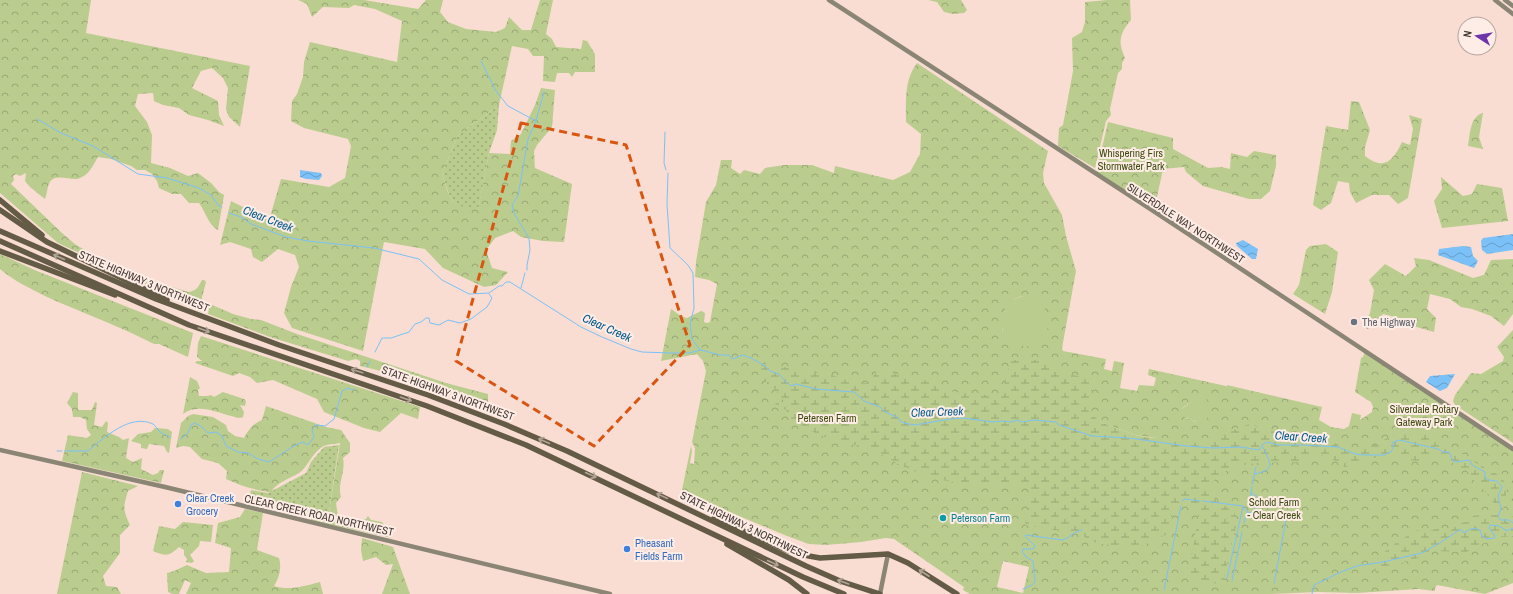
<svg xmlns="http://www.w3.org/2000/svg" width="1513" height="594" viewBox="0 0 1513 594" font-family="'Archivo Narrow',sans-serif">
<defs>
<pattern id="grass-dots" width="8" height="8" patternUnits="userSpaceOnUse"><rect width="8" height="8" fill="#bacd8e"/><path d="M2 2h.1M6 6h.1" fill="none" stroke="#99a775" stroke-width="1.8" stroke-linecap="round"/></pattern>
<pattern id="forest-crowns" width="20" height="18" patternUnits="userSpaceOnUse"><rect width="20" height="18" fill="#bacd8e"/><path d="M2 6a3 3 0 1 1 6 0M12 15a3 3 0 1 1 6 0" fill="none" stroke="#99a775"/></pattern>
<pattern id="wetland-marsh" width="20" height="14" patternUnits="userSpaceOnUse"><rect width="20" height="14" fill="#bacd8e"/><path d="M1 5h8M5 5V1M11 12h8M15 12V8" fill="none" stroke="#99a775"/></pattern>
<pattern id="water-waves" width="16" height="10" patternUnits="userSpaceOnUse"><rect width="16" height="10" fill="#7bc1f8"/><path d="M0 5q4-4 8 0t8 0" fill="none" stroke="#669ec9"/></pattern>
</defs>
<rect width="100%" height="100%" fill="#f9ddd2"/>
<g fill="url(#grass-dots)">
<path d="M499 105 497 130 489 153 478 211 457 206 450 197 442 174 458 135Z"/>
<path d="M339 445 327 524 311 520 312 513 301 509 295 513 288 507 265 506C261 502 254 502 249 498L251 490 268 493 306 473 311 462 324 447Z"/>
</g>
<g fill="url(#forest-crowns)" fill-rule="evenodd">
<path d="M0 0H91L86 33 250 66 240 127 229 117 226 109 228 88 223 78 212 68 201 71 192 88 218 101 219 115 224 126 208 120 189 115 179 108 163 105 154 101 153 93 138 94 135 106 147 122 152 135 151 163 170 168 188 176 198 173 211 183 219 192 224 195 218 230C209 226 205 211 199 203H189L181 194H172L159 188 157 181 152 174 145 170H137L131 166 111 159 98 157C93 165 90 174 80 178 72 182 54 171 49 184 47 188 47 194 45 199L30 187 25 181 26 173 20 176 16 174 13 176 14 180 11 184 62 233 76 245 89 252 150 280 188 292C196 291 198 288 202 280H204L206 282 199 309 58 243 0 193Z"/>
<path d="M298 0H364L418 9 426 0H443L440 12 448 22 466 29 496 32 505 28 509 17 522 30H531L540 0H553L546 34 552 39 556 47 581 49 583 40 587 41 595 54V72H575L572 77 569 73H557L555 82 543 81 544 56H533L528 49 512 46 499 105 458 135 442 174C451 201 449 205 478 210L489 153 510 154 511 141 521 134 535 105 541 88 555 90 552 127 537 145 534 151 535 168 572 184 564 242 543 241 521 237 513 231 495 238 486 250 492 268 508 272 496 285 484 287 443 268 425 249 384 242 363 351 292 328 284 313 291 287 299 267 295 255 278 249 262 262 253 257 251 249 230 242 220 245 231 201 267 219 270 217 281 179 329 187 345 178 351 146 348 139 304 128 291 121 292 101 297 94 303 77 304 62 310 42 397 62 402 21 375 9 354 5 349 8 323 7 312 17 307 4Z"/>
<path d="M928 0H961L967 10 964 13 953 14 944 12 937 2Z"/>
<path d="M1107 0H1130L1131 20C1119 34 1118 42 1125 58L1122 63V69L1118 73 1110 109 1111 115 1106 121 1095 168 1058 146 1059 128 1063 125 1073 71 1072 38 1082 32 1085 22V2Z"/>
<path d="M917 63 1048 151 1043 173 1044 183 1062 215 1066 236 1076 271 1062 348 1063 351 1106 359 1104 369 1112 371 1114 361 1124 363 1120 388 1137 391 1139 385 1154 386 1156 378 1148 375 1149 369 1226 386 1227 387V385L1322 407 1319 420 1331 427 1344 429 1349 426 1352 413 1361 415 1360 420 1372 412 1373 407 1371 402 1355 392 1361 358 1363 357 1365 351 1513 449V583L1485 594 1437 585 1435 588V591L1418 589 1357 593 1318 592 1272 594H970L963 590 964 587 894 539 886 538 861 542 826 545 809 544 787 536 727 511 682 490 691 446 692 451 690 463 694 464 695 448 692 442 706 371 703 361 697 354 661 361 671 309 681 316 687 318 701 311 705 313 704 322 707 323 710 322 717 284 709 280 695 277 696 262 706 202 716 185 721 160H732L731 168 740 174 744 170 760 174 765 168 784 165H812L834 173 835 166 893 180 910 172 920 154 921 134 906 122C906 101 904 80 917 63ZM1023 296 1035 298 1002 331C1003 314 1004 300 1023 296ZM1194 400 1196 422 1190 419H1187L1181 409ZM1090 415 1103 423 1135 435 1157 438 1086 434ZM1003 561 1029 567 1023 593 997 587Z"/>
<path d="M1351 101 1359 102 1370 130 1365 147V156C1384 171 1393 161 1402 142L1410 145 1413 129 1409 115 1422 119 1408 198 1398 204 1389 195H1372L1356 203 1350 192 1349 183 1338 181 1331 203 1321 210 1313 205 1326 126 1348 130Z"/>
<path d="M1483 113 1479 137 1483 149 1468 146C1470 135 1470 116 1483 113Z"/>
<path d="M1108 122 1173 138V149L1208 168 1221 167 1230 169 1231 153 1247 157 1254 151 1276 155V166L1270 191 1261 199H1249L1203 186 1186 172 1184 167 1163 169 1157 197H1154L1152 210 1096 174Z"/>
<path d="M1441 177 1463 196 1472 194 1477 184 1502 188 1508 221 1442 228 1434 201 1442 189Z"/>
<path d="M1326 244 1338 252 1332 292 1325 314 1293 294 1299 285 1306 250 1310 246Z"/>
<path d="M0 254 37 271 193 333 188 357 159 344H154C119 326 83 313 47 297 30 288 15 282 0 269Z"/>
<path d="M1414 258 1429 260 1473 278 1484 275 1491 260 1513 259V314L1504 326 1491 316 1472 309 1461 307 1450 299 1430 294 1427 309 1436 318 1434 332 1399 322 1395 317 1383 314 1368 329 1363 327 1370 313 1374 290 1369 280 1385 264 1406 276 1416 266Z"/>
<path d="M210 304 233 314 251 319 261 320 297 334 446 383 488 394V404L483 405 449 393 441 394 377 370 360 366V361L356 359 348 361 270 337 208 314Z"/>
<path d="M1513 330V443L1455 405 1453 401 1455 395 1471 373 1481 374 1503 361 1504 357 1497 347Z"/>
<path d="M201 336 420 407 418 419 401 413 380 432 364 428 324 412 317 399 273 380 257 383 250 377 239 373 233 376 195 363 197 361H202L197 357 198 343Z"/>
<path d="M190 377 197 381 200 388 198 390 199 396H207L211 395 214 397 223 392 244 399 246 401 245 406 240 405 244 412 243 417C238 419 236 417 231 416 216 412 197 403 183 414Z"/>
<path d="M73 392 78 393V410H92L95 402 97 403 94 425 102 427 106 421 108 423 107 432 119 437 123 440 129 438 126 458 133 462 142 458 141 469 153 475 158 473 160 470H164L161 483 62 461 68 435 87 438 91 435 87 429 86 420 80 417H73L72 409 67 403Z"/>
<path d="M266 406 326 427 341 430 350 443V452L343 458C346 471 337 484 341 497L336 503 338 516 351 520 356 525 362 520 366 519 368 516 371 520 382 522 392 538 327 524 340 443C335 444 326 444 322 447 312 453 307 468 299 473 291 478 276 483 271 492 256 491 239 485 226 479L227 471 218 463 202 459 190 447 183 446 176 448 181 423 188 416 193 414 213 417 226 425 228 431 235 436 244 438C249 429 253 424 262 420Z"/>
<path d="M155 428 168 429 172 432 169 453 167 452 164 446 149 444 147 449 141 448V444L131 441 138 434 151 432Z"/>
<path d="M82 472 138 486 128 491C123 507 123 510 130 525L120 535V553L103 576 106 586 117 587 121 594H57Z"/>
<path d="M245 509 263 513 257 550 279 558C282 568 279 578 274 586 289 591 304 586 320 582L323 594H186L191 583 185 580 179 594H173L168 592 167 573 174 571 187 565 206 573 229 572 231 548 215 543 218 523 240 517Z"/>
<path d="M183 522 213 525 211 542 200 541 199 546 190 555 194 561 192 563 186 562 187 559 184 555V550L179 547C168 557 166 556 153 551L159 526 175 529Z"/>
<path d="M362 538 393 547 410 594H382L393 564 386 565 376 557 363 561 361 550Z"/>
</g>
<g fill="url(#wetland-marsh)">
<path d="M1011 360H1037L1049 363 1065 373 1094 380 1088 408 1089 413 1103 423 1135 435 1168 441 1174 440 1198 443 1215 440 1229 432 1249 424 1278 433 1296 431 1311 441 1333 444 1351 449 1377 445 1385 439 1393 436 1429 432 1440 442 1451 449 1465 455 1471 460 1502 477 1507 488 1503 511H1496L1493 502 1484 490 1476 483 1466 470 1441 457 1432 455 1419 461 1407 460 1397 455 1384 457 1372 458 1358 465 1344 467C1336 460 1319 451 1308 456 1306 458 1303 461 1301 462 1270 464 1230 457 1210 486 1213 499 1222 506 1234 511L1237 522 1223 582C1207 585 1200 587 1189 574L1198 517 1195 508 1187 501H1181L1175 507 1170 525 1166 535 1137 548 1101 544 1089 541 1083 535 1031 526 1025 525 1032 483 964 484 937 479 921 474 898 464 874 450 827 438 806 429 800 424 791 421 786 410 778 407 775 404 778 402H784C780 390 767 384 759 375L761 369 766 363 789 368 832 375 855 383H867L872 379 876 372H889L927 381 954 392 997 396 1001 394Z"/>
<path d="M1479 515H1503L1513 517V536L1502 537 1479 545 1467 552 1430 551 1418 558 1395 565 1378 576C1365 557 1405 538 1417 530L1423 532 1441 528 1451 530 1460 523 1466 522 1470 517Z"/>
</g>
<g fill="#bacd8e">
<path d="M1023 296C1027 296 1032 296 1035 298 1048 305 1051 325 1045 337 1043 341 1039 343 1036 346 1003 349 994 329 1009 301Z"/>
<path d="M1203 395C1211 401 1208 412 1207 421L1200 423 1181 416V409C1190 405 1193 397 1203 395Z"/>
</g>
<g fill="url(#water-waves)">
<path d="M300 170 321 173 322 176 319 180 306 179 300 177Z"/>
<path d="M1513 234V250L1487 254 1482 250 1481 241 1483 238Z"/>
<path d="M1243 240 1258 249 1256 259H1252L1237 246 1236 243Z"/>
<path d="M1463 246 1471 247 1473 256 1478 261 1474 268 1438 255 1439 249Z"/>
<path d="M1455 374 1447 388 1440 391 1426 382 1430 376Z"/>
</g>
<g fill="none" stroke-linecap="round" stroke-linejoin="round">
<g stroke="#7bc1f8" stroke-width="1">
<path d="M481 61 496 91 508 106 536 121"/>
<path d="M37 119 61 133 93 146 138 174 167 178 199 188 211 195 218 205 222 207"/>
<path d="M665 132 664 163 666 170"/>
<path d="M668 173 667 204 670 248 688 265 693 273 694 308 690 324 692 339 700 350"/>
<path d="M229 213 241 217 251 224 286 237 308 241 374 248 419 259 442 280 469 294 489 293 499 286H502L506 282H510L581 327 602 337 631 349 642 352 671 353H689L701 350 720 355H729L732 359 743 355 751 358 765 366 770 371 779 374 786 382 791 386 796 384 816 389 854 392 864 401 880 407 885 412 897 417 901 422 909 424 915 425 950 419 963 418 993 422 1003 421 1012 422 1017 420 1022 422 1034 420 1056 422 1059 425 1092 436 1129 438 1186 446 1213 448 1241 447 1259 450 1263 444 1267 442 1278 445H1304L1338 447 1355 454 1365 455H1384L1391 452 1393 448 1392 443 1399 440 1438 449 1443 452H1449L1453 461 1456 462 1469 460 1472 465 1485 472V478L1489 480 1497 481 1502 487 1498 496 1501 508 1498 517 1501 520H1509L1513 523"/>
<path d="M527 270V265L530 250 529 238 515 215 512 205 518 196 528 139 536 121 544 92"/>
<path d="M521 288 525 273"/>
<path d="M375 352 382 338H391L409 332 415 324 421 322 426 318H429L430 323 439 325 448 320 460 323 471 319 487 307 492 298 489 294"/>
<path d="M367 367 370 361"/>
<path d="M181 439 188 433 191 425 195 423 202 427 208 433 216 432 222 436 226 446 238 452 248 453 258 459 269 462C279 456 293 445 303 442L308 445 314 437 312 430 316 425 325 426 334 419 342 391 348 388 352 390 354 389"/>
<path d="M57 451H62"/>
<path d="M65 451H88C104 438 130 413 153 424 156 426 157 429 159 431 162 434 167 435 170 437"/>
<path d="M1255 474C1278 469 1269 462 1263 447"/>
<path d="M1252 485 1256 467"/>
<path d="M1251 493C1258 496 1262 500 1265 506"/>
<path d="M1182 501 1185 499 1200 501"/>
<path d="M1203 501 1243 506 1249 513H1253L1255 509 1250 500 1252 487"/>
<path d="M1244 523 1247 512"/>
<path d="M1227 578 1243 507"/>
<path d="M1232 581 1242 532"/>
<path d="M1274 583 1287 515"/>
<path d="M1023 589 1032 585 1035 582 1033 561 1026 557 1022 551 1023 549H1033L1035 546 1025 536 1026 535 1062 540C1070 538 1074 531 1082 530"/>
<path d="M1164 590 1181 506"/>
<path d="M1312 594 1314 585 1341 572 1357 566 1383 562 1422 553 1443 541 1459 530H1462L1464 533C1470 529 1473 527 1480 530L1482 536 1487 539 1494 538 1495 536 1489 528 1490 525 1499 526 1507 531 1513 528"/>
</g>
<g stroke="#8b8575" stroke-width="4.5">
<path d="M829 0 1152 210 1513 449"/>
<path d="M1495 0 1513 14"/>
<path d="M1505 0 1513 6"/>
<path d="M0 450 165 487 610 594"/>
<path d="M880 594 888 554"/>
</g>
<g stroke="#645b46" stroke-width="5.5">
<path d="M0 200 42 235"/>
<path d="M0 210 47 242 167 300"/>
<path d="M0 231 156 299 279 345 428 395 504 424 567 451 806 566 840 581 880 594"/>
<path d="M0 241 189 325 427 406 526 445 803 577 844 594"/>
<path d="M0 251 115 295"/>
<path d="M714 518 786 550 809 556 820 558 888 554 908 563 957 594"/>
<path d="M727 544 789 580 807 594"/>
</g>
</g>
<defs><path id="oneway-shaft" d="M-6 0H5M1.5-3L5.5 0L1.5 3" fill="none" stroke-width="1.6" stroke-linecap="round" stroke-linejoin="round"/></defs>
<g stroke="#b1a496">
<use href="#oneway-shaft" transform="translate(59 257) rotate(-156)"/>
<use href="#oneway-shaft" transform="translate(204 330) rotate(20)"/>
<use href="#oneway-shaft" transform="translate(357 371) rotate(-162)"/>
<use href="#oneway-shaft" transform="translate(406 399) rotate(19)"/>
<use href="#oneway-shaft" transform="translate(544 441) rotate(-156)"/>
<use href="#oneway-shaft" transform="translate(591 475) rotate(25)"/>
<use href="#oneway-shaft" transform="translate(662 496) rotate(-155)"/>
<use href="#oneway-shaft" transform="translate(773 563) rotate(25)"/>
<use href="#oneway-shaft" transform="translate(924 573) rotate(-147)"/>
<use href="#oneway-shaft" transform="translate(843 582) rotate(-160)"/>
</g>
<path fill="none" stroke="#d85610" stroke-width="3" stroke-dasharray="8 5" stroke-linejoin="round" d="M521 123 626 145 690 345 594 446 456 361Z"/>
<circle fill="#6b7280" stroke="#feede6" stroke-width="1.5" cx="1354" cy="322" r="4"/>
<g fill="#3f7fe0" stroke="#feede6" stroke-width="1.5">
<circle cx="178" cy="504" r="4"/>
<circle cx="627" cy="549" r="4"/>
</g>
<circle fill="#0f9aa8" stroke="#feede6" stroke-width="1.5" cx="943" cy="518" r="4"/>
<g text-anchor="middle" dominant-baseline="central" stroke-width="4" stroke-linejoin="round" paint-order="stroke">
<g font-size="11" fill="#3d4a10" stroke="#feede6">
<text x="1131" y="153">Whispering Firs<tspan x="1131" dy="13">Stormwater Park</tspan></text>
<text x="1424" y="409">Silverdale Rotary<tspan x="1424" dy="13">Gateway Park</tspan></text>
<text x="827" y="418">Petersen Farm</text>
<text x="1274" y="502">Schold Farm<tspan x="1274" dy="13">- Clear Creek</tspan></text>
</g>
<g font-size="11" fill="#433833" stroke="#feede6">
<text transform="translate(1186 223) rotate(33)">SILVERDALE WAY NORTHWEST</text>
<text transform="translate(144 281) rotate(23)">STATE HIGHWAY 3 NORTHWEST</text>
<text transform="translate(448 393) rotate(20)">STATE HIGHWAY 3 NORTHWEST</text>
<text transform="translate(319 515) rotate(13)">CLEAR CREEK ROAD NORTHWEST</text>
<text transform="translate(744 525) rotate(26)">STATE HIGHWAY 3 NORTHWEST</text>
</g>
<g font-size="11" fill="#5b616d" stroke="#feede6" text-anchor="start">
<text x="1362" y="322">The Highway</text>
</g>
<g font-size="11" fill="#366cbe" stroke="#feede6" text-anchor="start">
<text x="186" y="498">Clear Creek<tspan x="186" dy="13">Grocery</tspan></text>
<text x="635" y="543">Pheasant<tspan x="635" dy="13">Fields Farm</tspan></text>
</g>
<g font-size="11" fill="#0d838f" stroke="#feede6" text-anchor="start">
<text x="951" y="518">Peterson Farm</text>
</g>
<g font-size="12" font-style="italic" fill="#025a8c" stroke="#feede6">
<text transform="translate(268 219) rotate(21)">Clear Creek</text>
<text transform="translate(607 328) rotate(24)">Clear Creek</text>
<text transform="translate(937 412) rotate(-2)">Clear Creek</text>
<text transform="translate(1301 437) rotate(4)">Clear Creek</text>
</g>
</g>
<g transform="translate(1477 36) rotate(282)"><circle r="19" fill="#feede6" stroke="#b3a59e"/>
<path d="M0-3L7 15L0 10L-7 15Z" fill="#6e35ab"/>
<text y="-6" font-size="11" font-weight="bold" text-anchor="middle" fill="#433833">N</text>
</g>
</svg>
